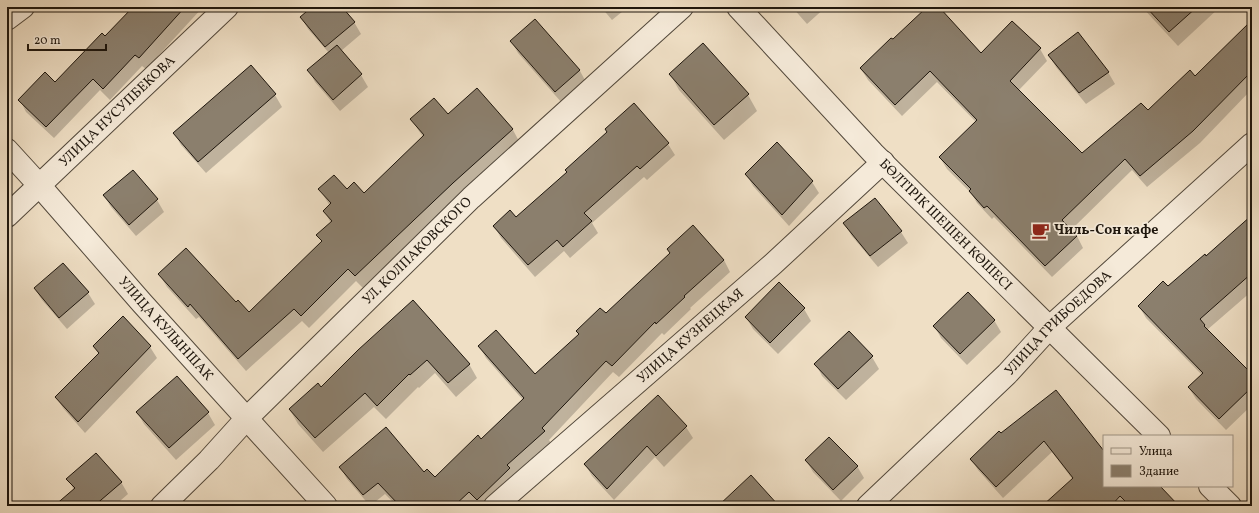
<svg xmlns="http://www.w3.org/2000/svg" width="1259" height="513" viewBox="0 0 1259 513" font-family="Vollkorn,serif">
<rect width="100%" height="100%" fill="#efdfc5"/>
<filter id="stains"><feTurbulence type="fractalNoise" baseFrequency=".005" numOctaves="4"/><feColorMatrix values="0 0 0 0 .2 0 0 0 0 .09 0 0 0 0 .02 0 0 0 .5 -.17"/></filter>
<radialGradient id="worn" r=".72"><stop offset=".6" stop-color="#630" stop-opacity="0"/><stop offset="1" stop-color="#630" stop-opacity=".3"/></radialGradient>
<g fill="#0003">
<path d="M134 7H203L146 69 142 66 110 100 100 90 54 138 26 112 20 100 55 83 105 38Z"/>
<path d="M313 7H341L354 22 361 34 341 51 361 75 368 87 340 111 315 82 309 71 329 53 308 29 301 17Z"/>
<path d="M601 7H628L612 20Z"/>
<path d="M792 7H826L807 24Z"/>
<path d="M929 7H938L981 54 1012 22 1040 49 1047 61 1018 91 1082 154 1148 112 1195 77 1252 25V91L1251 90 1200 143 1147 187 1132 170 1071 230 1077 236 1083 248 1052 277 994 217 992 219 977 203 971 193 947 169 940 158 976 122 937 82 902 116 868 80 861 69Z"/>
<path d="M1142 7H1220L1178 46Z"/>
<path d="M535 20 580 71 586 82 562 103 518 53 511 41Z"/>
<path d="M1049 55 1108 72 1115 84 1086 104 1056 67Z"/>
<path d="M250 66 275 95 282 107 206 173 181 145 174 133Z"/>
<path d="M670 74 748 95 757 111 724 140 679 90Z"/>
<path d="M477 90 513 130 520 143 460 196 363 288 356 281 309 328 302 321 246 371 199 317 196 319 167 287 159 274 236 303 249 313 322 242 318 235 331 223 324 211 330 206 320 190H347L364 195 423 137 411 119 448 115Z"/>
<path d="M668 144 675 155 647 180 644 177 592 223 598 233 570 258 564 251 535 277 501 238 494 226 516 219 568 173Z"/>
<path d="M132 171 157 200 164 212 136 236 111 207 104 196Z"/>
<path d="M746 174 812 182 819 193 789 226 753 186Z"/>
<path d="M1252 217V291L1207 330 1252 375V405L1226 430 1196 399 1189 388 1202 375 1146 318 1139 306 1168 288 1206 257Z"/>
<path d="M845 223 901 232 908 243 878 267 851 235Z"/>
<path d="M724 260 730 272 690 308 691 309 664 335 662 333 619 377 613 372 549 440 551 443 490 506H480L477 503 473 506H397L385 494 370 506 347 479 340 467 424 473 434 478 481 440 523 400 486 358 479 346 535 375 606 315Z"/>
<path d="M63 264 88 293 95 304 67 329 42 300 35 289Z"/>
<path d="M779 284 804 309 811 321 778 354 753 329 746 317Z"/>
<path d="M994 320 1001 332 967 365 941 338 935 327Z"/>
<path d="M94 346 150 347 157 358 85 433 63 408 56 397 99 355Z"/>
<path d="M359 351 469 364 477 378 456 397 435 373 419 388 418 387 386 419 374 407 323 452 298 424 290 410 321 388Z"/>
<path d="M872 357 879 369 846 400 822 376 816 364Z"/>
<path d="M177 377 208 413 215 425 176 460 144 424 137 412Z"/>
<path d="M1056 391 1104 456V486H1159L1178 506H1043L1073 480 1052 452 1003 498 978 470 971 459Z"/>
<path d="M658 396 686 427 693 438 664 467 655 457 614 500 592 476 585 464Z"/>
<path d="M806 460 857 466 864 478 841 501 813 472Z"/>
<path d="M68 479 121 482 128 494 114 506H56L74 490Z"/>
<path d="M537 502 541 506H532Z"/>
</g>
<g fill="#8b7f6d" stroke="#1e160d">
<path d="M133 7H185L139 58 135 55 103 89 93 79 46 127 18 100 45 72 55 82 102 33 105 36Z"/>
<path d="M312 7H342L355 22 325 47 300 17Z"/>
<path d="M927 7H939L981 53 1012 21 1041 48 1010 81 1082 153 1141 103 1148 110 1190 70 1195 76 1252 20V71L1193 131 1140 176 1125 159 1062 220 1077 236 1045 266 987 206 984 208 969 191 971 189 939 157 977 120 930 71 895 105 860 68 891 38 893 39Z"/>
<path d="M1146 7H1197L1169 32Z"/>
<path d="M535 19 580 70 555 92 510 41Z"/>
<path d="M1078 32 1109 72 1079 93 1048 55Z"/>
<path d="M703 43 749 94 714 125 669 74Z"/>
<path d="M337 45 362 74 333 100 307 70Z"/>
<path d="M251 65 276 94 198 162 173 133Z"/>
<path d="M477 88 513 129 453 183 355 276 348 269 301 316 294 309 238 359 190 304 188 307 158 274 186 248 236 302 238 300 249 312 322 241 316 235 332 221 323 211 331 203 318 189 334 175 347 189 354 182 364 193 424 135 410 119 434 98 448 114Z"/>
<path d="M634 103 669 143 640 169 637 166 584 213 592 221 563 247 557 240 528 265 493 226 510 210 516 217 567 172 565 170 607 132 605 129Z"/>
<path d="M777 142 813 181 782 215 745 174Z"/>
<path d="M133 170 158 199 129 225 103 195Z"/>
<path d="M875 198 902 231 870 256 843 223Z"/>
<path d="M1252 215V273L1200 319 1205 325 1204 326 1252 374V387L1219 419 1188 387 1203 373 1138 306 1163 281 1168 286 1205 254 1206 256Z"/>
<path d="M693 225 724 260 684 296 685 297 656 324 655 322 612 366 606 361 542 428 545 431 507 465 510 468 477 500 469 492 454 506H400L378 483 363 495 339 467 386 427 424 472 427 469 435 477 478 435 481 439 524 398 478 346 496 330 535 374 579 334 576 331 600 308 606 313 670 253 667 249Z"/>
<path d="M63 263 89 292 59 318 34 288Z"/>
<path d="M779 282 805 308 770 343 745 317Z"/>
<path d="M968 292 995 320 960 354 933 326Z"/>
<path d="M413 300 470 364 448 383 427 360 410 375 409 374 377 406 365 393 315 438 289 409 318 383 321 387 358 350Z"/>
<path d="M123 316 151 346 78 422 55 397 99 353 93 346Z"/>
<path d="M849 331 873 356 838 389 814 364Z"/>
<path d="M177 376 209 412 169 448 136 412Z"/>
<path d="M1056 390 1104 451V486H1160L1179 506H1130L1120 496 1111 506H1042L1073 478 1044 441 996 487 970 459 999 431 1001 433Z"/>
<path d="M658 395 687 426 656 456 647 446 607 489 584 464Z"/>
<path d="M829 437 858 466 833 490 805 460Z"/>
<path d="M96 453 122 482 94 506H54L75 488 66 479Z"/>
<path d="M751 475 779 506H718Z"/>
</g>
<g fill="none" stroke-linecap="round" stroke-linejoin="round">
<defs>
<g id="minor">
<path d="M7 19 23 7"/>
<path id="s1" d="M7 150 39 185 142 303 326 506"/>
<path id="s2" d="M7 216 227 7"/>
<path id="s3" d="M162 506 209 460 247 418 471 198 682 7"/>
<path id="s4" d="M495 506 773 264 883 162"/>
<path id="s5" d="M868 506 1007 374 1050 327 1252 144"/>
</g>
<g id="tertiary">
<path id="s6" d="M738 7 873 153 1159 436"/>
<path d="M1210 486 1230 506"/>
</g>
</defs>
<use href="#minor" stroke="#52483b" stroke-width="24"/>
<use href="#tertiary" stroke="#52483b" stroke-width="24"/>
<use href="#minor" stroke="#f5ead9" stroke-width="22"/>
<use href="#tertiary" stroke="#f5ead9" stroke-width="22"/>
</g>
<defs>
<symbol id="cafe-bare" viewBox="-9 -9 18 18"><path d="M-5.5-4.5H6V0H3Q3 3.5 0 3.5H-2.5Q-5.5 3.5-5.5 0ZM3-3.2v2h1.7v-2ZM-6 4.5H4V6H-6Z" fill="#8f2418" stroke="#f5ead9" stroke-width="2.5" paint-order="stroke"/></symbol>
</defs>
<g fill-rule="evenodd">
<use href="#cafe-bare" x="1028" y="218" width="25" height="25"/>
</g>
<g text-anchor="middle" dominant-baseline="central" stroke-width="3.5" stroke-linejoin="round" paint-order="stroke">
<g font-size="14" fill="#1e160d" stroke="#f5ead9">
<text stroke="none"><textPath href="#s2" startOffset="152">УЛИЦА НУСУПБЕКОВА</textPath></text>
<text stroke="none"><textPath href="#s6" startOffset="301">БӨЛТІРІК ШЕШЕН КӨШЕСІ</textPath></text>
<text stroke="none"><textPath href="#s3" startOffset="361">УЛ. KОЛПАКОВСКОГО</textPath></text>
<text stroke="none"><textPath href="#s5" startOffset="264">УЛИЦА ГРИБОЕДОВА</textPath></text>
<text stroke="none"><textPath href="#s1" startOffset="239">УЛИЦА КУЛЫНШАК</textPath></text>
<text stroke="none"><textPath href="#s4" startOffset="259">УЛИЦА КУЗНЕЦКАЯ</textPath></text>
</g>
<g font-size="14" font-weight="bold" fill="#1e160d" stroke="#f5ead9" text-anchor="start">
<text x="1054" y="230">Чиль-Сон кафе</text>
</g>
</g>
<rect width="1259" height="513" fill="none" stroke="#efdfc5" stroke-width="24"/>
<rect x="8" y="8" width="1243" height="497" fill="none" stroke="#1e160d" stroke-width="2"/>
<rect x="12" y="12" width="1235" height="489" fill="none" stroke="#1e160d"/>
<rect x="1103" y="435" width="130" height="52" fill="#f5ead9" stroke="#9f9587"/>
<rect x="1111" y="448" width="20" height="6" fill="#f5ead9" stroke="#9f9587"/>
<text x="1139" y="455" font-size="12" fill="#1e160d">Улица</text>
<rect x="1111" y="465" width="20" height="12" fill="#8b7f6d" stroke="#9f9587"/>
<text x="1139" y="475" font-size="12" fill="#1e160d">Здание</text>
<path d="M28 44v6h78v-6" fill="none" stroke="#1e160d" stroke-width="2"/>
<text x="34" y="44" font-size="12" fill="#1e160d" stroke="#f5ead9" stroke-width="3" paint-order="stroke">20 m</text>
<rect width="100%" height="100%" filter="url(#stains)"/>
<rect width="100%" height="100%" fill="url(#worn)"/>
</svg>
